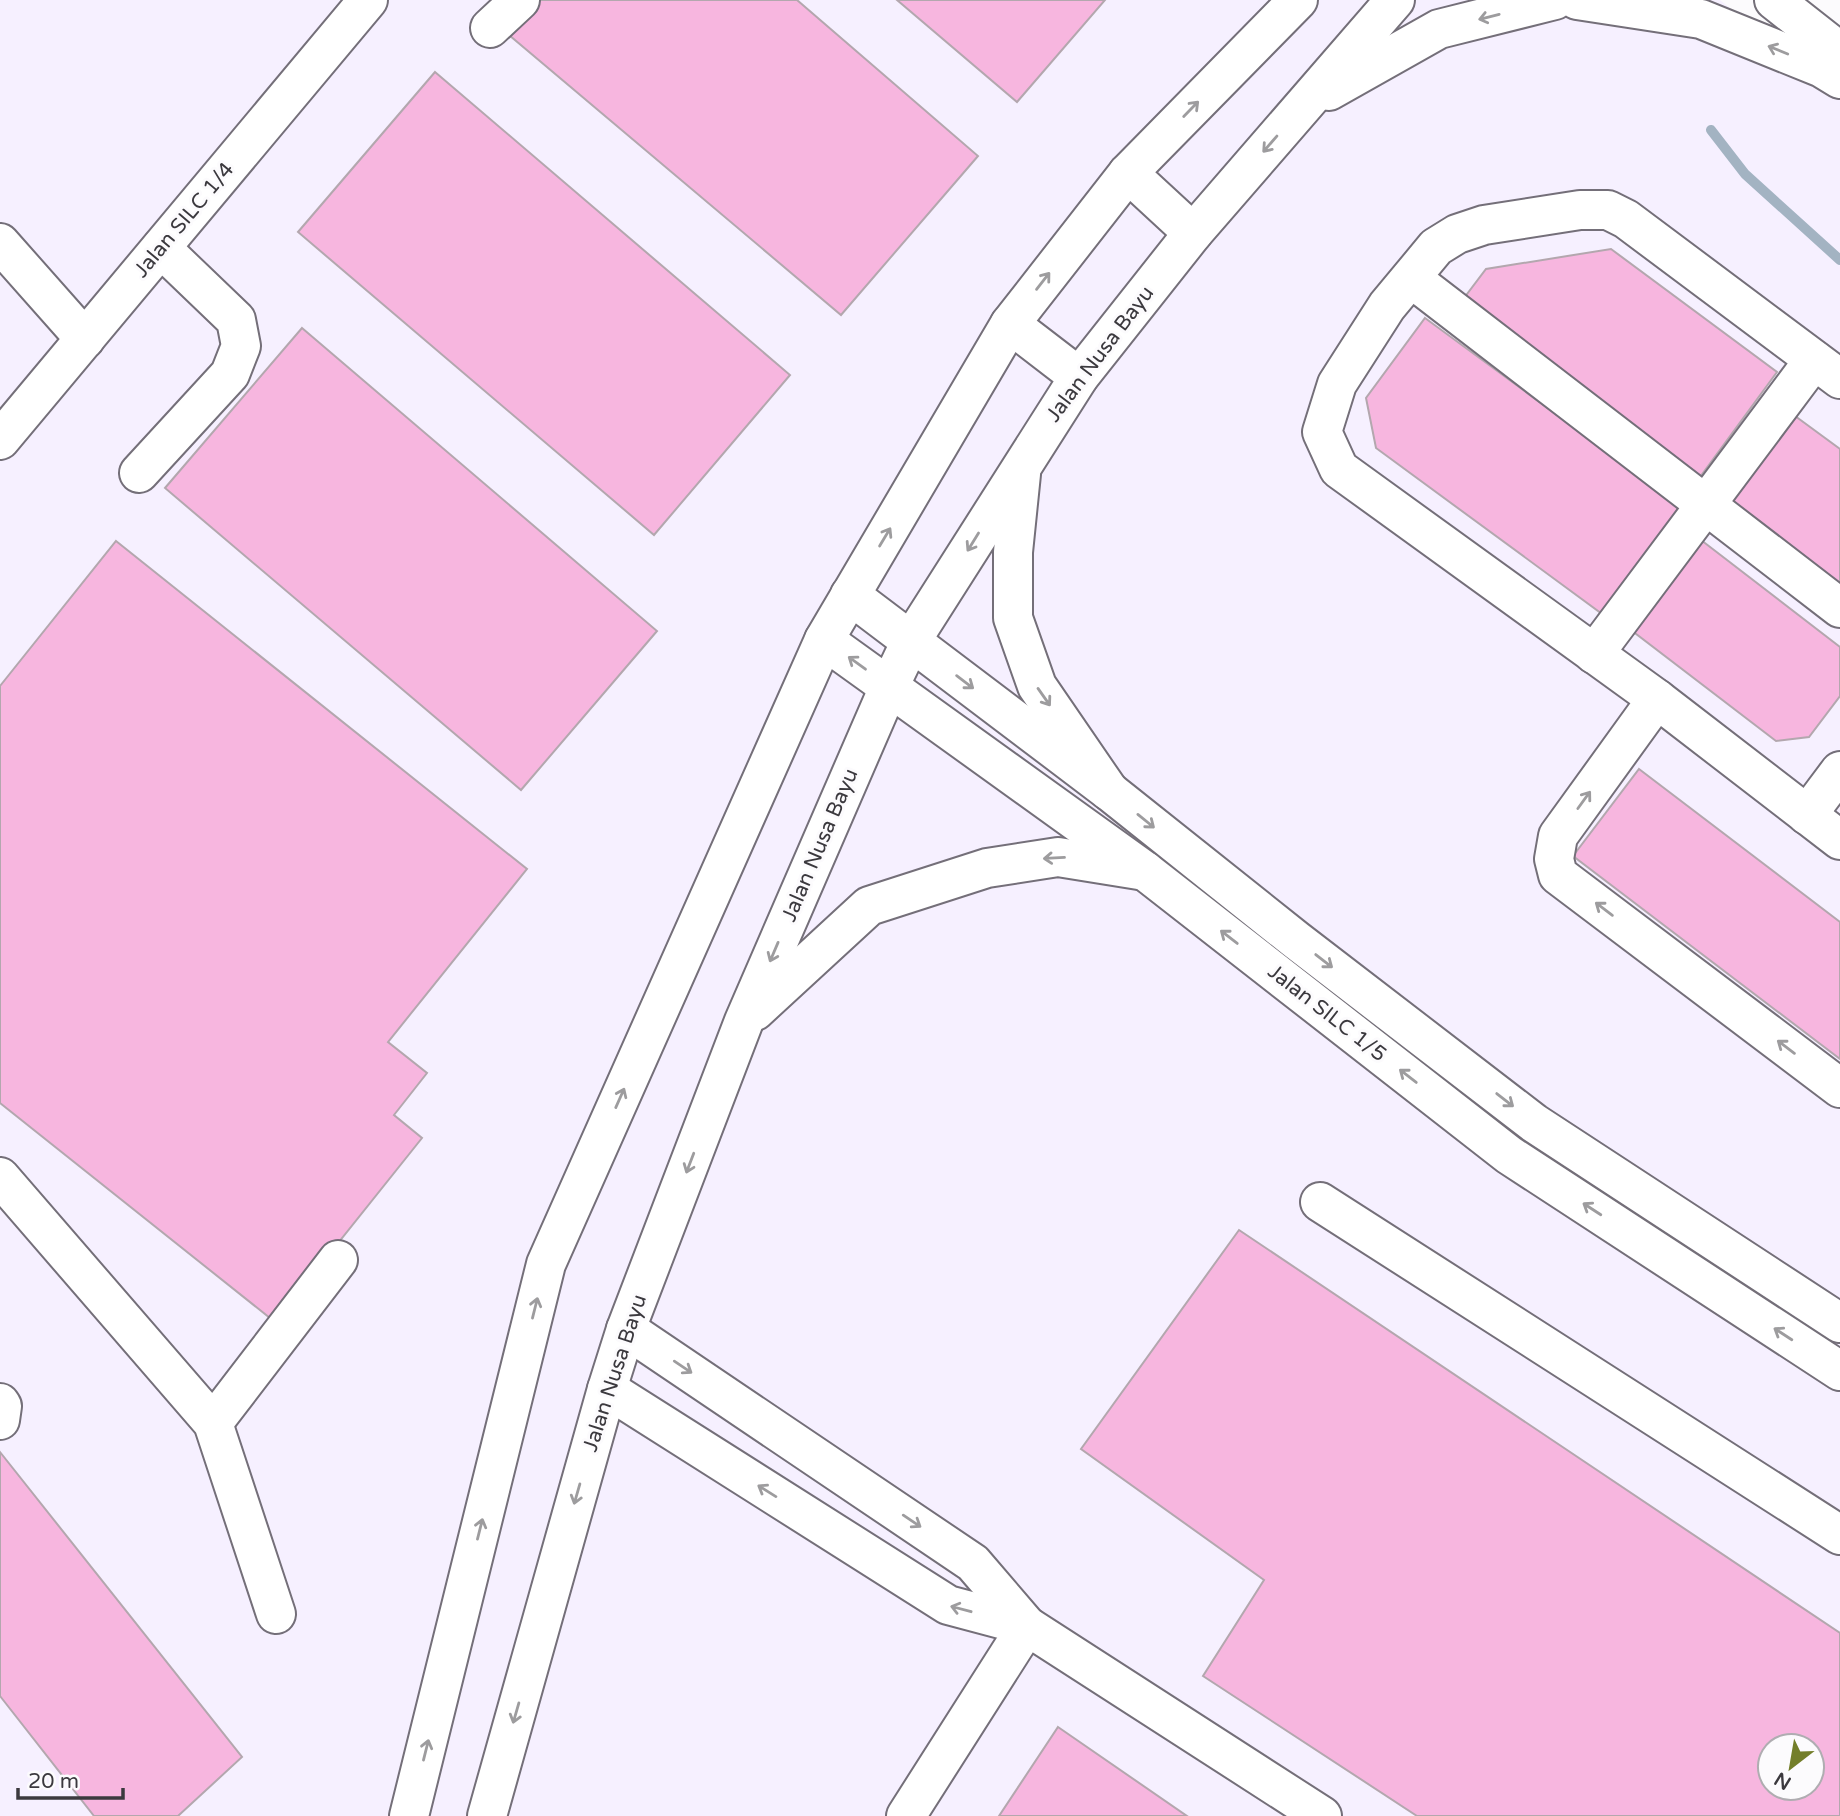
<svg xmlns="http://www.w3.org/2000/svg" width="1840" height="1816" viewBox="0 0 1840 1816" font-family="'Varela Round',sans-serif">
<rect width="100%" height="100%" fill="#fcfbfd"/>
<path fill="#f6f0ff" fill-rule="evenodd" d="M0 0H1720L1840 95V1816H0ZM1770 1746H1812V1788H1770Z"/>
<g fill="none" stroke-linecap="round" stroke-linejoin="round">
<path stroke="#a3b3c2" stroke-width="10" d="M1711 130 1745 174 1840 260"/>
</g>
<g fill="#f7b6df" stroke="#b3a7ae" stroke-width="2" fill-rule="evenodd">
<path d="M536 0H797L978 156 841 315 509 35Z"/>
<path d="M897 0H1105L1017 102Z"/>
<path d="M435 72 790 375 654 535 298 232Z"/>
<path d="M1611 249 1777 372 1700 477 1461 302 1486 269Z"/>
<path d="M1425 318 1688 511 1609 619 1376 448 1366 398Z"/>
<path d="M302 328 657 631 521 790 165 488Z"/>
<path d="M1791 413 1840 449V591L1723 504Z"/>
<path d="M1701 540 1840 647V696L1809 737 1776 741 1631 630Z"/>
<path d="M116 541 527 869 388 1042 427 1073 394 1115 422 1138 275 1322 0 1103V686Z"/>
<path d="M1639 769 1840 922V1059L1573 856Z"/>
<path d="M1239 1230 1840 1633V1816H1417L1203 1676 1264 1580 1081 1449ZM1770 1746H1812V1788H1770Z"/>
<path d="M0 1452 242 1757 178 1816H94L0 1696Z"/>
<path d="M1058 1727 1187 1816H999Z"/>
</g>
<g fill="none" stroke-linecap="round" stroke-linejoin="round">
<defs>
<g id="minor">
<path d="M490 28 520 0"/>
<path d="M0 243 85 339"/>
<path d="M1411 278 1840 608"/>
<path d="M1840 379 1626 219 1608 210H1580L1484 225 1457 234 1436 247 1387 306 1337 384 1322 432 1339 469 1657 699 1840 840"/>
<path d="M0 440 368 0"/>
<path d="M139 473 230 374 241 346 236 320 161 248"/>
<path d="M850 595 1109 791 1296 940 1534 1123 1840 1323"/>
<path d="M824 640 1145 871 1509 1155 1840 1371"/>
<path d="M1594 654 1814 360"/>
<path d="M1657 699 1558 836 1554 859 1558 875 1840 1088"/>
<path d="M1807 815 1840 771"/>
<path d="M0 1177 213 1423 276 1614"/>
<path d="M1320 1202 1840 1535"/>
<path d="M626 1329 973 1563 1027 1626 1322 1816"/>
<path d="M607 1389 948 1605 1027 1626"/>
<path d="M0 1403 2 1406 0 1420"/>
<path d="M213 1423 338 1260"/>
<path d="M906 1816 1027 1626"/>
</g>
<g id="major">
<path d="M1577 0 1701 19 1822 68 1840 79"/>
<path d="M1774 0 1840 52"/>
<path d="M1329 91 1439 29 1555 0"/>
<path d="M1128 173 1193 233"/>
<path d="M1010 324 1079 377"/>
<path d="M1021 474 1013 552V618L1037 686 1109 791"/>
<path d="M755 1011 869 906 987 868 1058 857 1145 871"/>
<path d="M409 1816 546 1264 824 640 1010 324 1128 173 1298 0"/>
<path d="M487 1816 607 1389 626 1329 744 1021 889 687 911 641 1079 377 1193 233 1395 0"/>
</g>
</defs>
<use href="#minor" stroke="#746f79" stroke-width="42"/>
<use href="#major" stroke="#746f79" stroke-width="42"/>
<use href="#minor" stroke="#fff" stroke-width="38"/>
<use href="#major" stroke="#fff" stroke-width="38"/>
</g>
<defs><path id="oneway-shaft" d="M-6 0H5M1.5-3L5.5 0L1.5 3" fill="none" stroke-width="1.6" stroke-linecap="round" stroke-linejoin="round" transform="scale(1.75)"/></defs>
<g stroke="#9d9c9e">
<use href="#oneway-shaft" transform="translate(1489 17) rotate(166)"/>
<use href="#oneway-shaft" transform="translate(1778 50) rotate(-158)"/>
<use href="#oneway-shaft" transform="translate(1191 109) rotate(-46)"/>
<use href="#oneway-shaft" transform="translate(1270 144) rotate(131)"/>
<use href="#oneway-shaft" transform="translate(1043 281) rotate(-52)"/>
<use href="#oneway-shaft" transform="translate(885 537) rotate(-59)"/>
<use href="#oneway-shaft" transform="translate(973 542) rotate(122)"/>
<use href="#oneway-shaft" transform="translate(857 663) rotate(-144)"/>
<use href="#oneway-shaft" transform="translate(965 682) rotate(37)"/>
<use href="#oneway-shaft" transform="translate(1044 697) rotate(55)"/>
<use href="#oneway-shaft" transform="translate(1584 800) rotate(-54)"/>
<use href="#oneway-shaft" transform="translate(1146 821) rotate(39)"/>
<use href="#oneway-shaft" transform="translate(1054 858) rotate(177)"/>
<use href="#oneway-shaft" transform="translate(1604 909) rotate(-143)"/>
<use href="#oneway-shaft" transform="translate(1229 937) rotate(-142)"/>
<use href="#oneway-shaft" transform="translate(774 952) rotate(113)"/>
<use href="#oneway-shaft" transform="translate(1324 961) rotate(38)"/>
<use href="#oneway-shaft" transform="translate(1786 1047) rotate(-143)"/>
<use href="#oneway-shaft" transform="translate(1408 1076) rotate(-142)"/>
<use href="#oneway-shaft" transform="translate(620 1098) rotate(-66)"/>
<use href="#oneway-shaft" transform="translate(1505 1100) rotate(38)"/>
<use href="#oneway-shaft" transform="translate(690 1163) rotate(111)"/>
<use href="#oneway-shaft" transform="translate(1592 1209) rotate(-147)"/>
<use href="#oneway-shaft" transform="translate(535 1308) rotate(-76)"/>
<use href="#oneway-shaft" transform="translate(1783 1334) rotate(-147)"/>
<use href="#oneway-shaft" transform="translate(683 1367) rotate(34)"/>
<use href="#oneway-shaft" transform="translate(767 1491) rotate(-148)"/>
<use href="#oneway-shaft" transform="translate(577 1494) rotate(106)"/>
<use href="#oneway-shaft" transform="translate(912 1521) rotate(34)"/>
<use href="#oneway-shaft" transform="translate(480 1529) rotate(-76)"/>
<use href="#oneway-shaft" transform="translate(961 1609) rotate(-165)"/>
<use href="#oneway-shaft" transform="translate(516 1713) rotate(106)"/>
<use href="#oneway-shaft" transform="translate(426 1750) rotate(-76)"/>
</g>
<g text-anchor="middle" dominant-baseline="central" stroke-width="6" stroke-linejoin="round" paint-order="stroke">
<g font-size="21" fill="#3b393e" stroke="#fcfbfd">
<text transform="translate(184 220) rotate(-50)">Jalan SILC 1/4</text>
<text transform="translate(1100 354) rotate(-53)">Jalan Nusa Bayu</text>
<text transform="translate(820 845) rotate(-67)">Jalan Nusa Bayu</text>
<text transform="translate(1327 1013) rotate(38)">Jalan SILC 1/5</text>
<text transform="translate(615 1373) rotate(-72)">Jalan Nusa Bayu</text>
</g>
</g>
<g transform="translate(1791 1767) rotate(211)"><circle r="33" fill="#fcfbfd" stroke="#afadb1" stroke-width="2"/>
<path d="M0-5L12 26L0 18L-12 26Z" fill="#737e2a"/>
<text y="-10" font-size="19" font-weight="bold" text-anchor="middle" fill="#3b393e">N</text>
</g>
<path d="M18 1788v10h105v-10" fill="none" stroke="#3b393e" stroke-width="3.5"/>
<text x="28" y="1788" font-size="21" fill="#3b393e" stroke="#fcfbfd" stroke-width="5" paint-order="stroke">20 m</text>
</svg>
